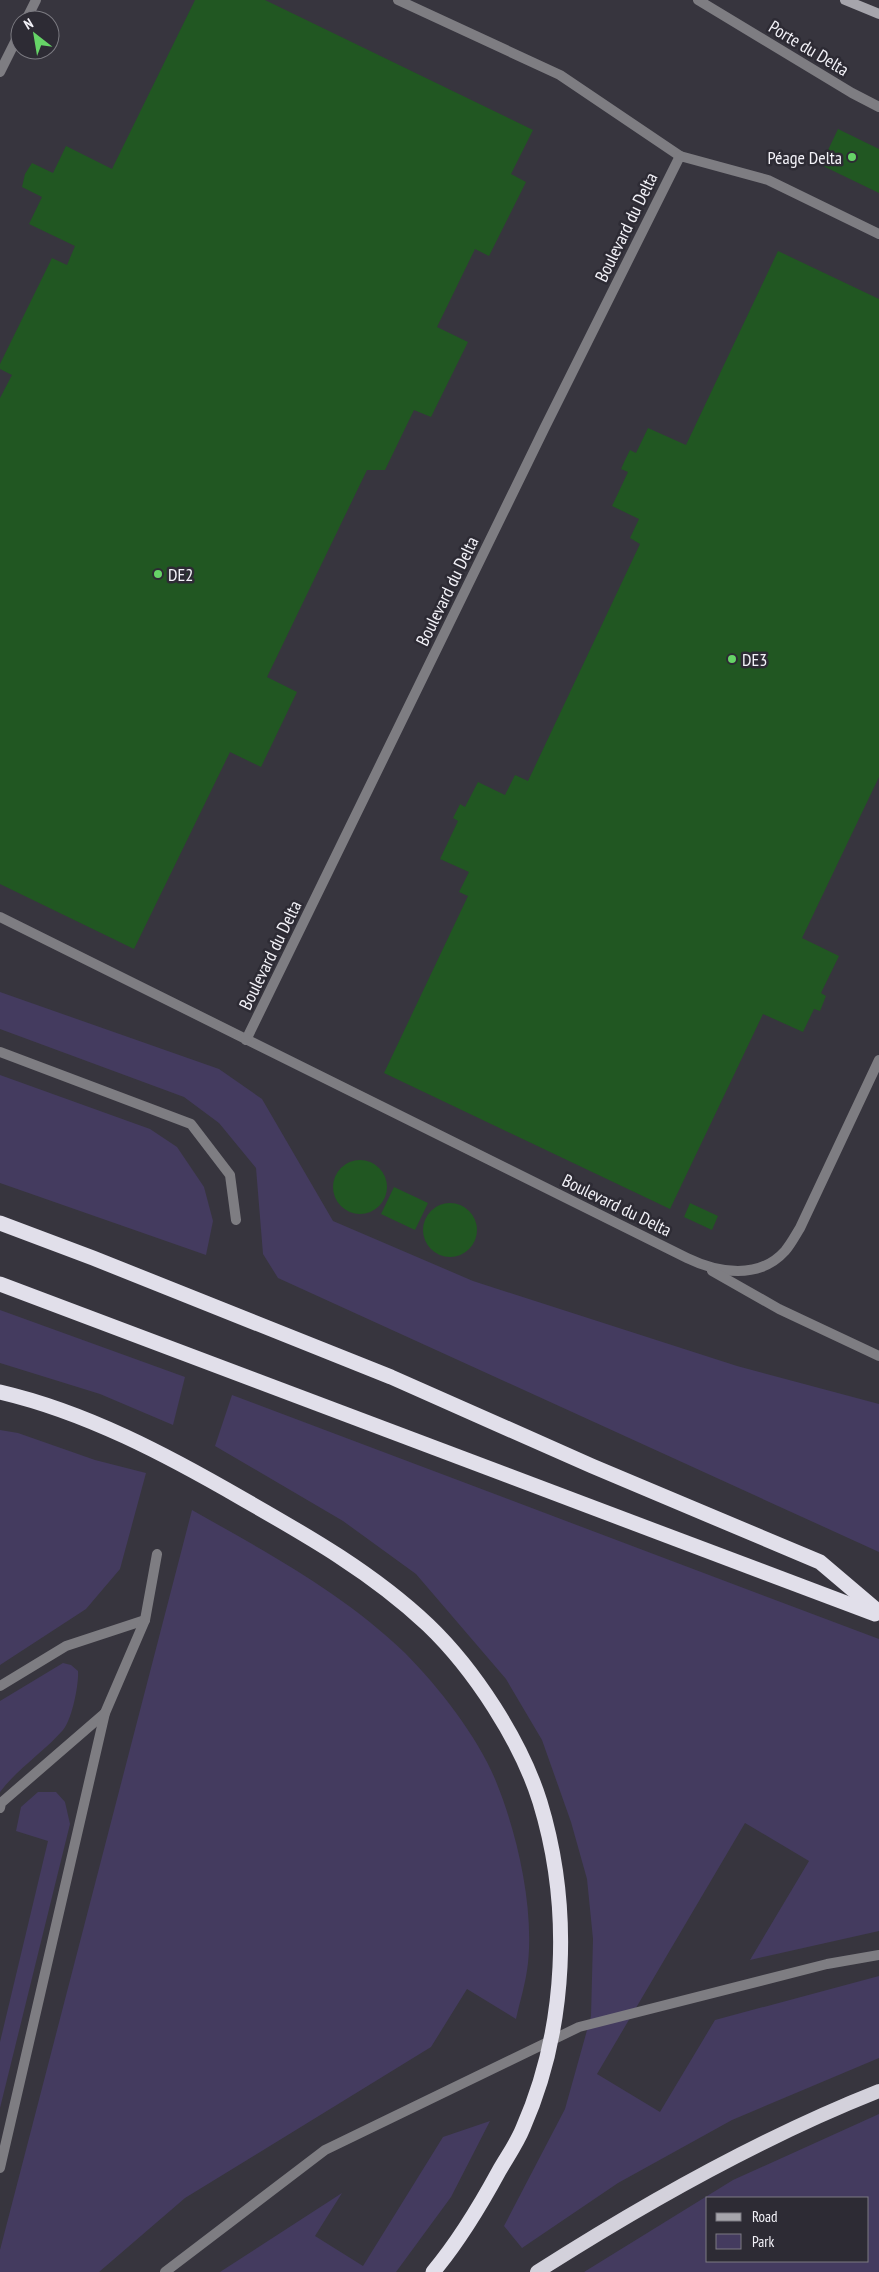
<svg xmlns="http://www.w3.org/2000/svg" width="879" height="2272" viewBox="0 0 879 2272" font-family="'PT Sans Narrow',sans-serif">
<rect width="100%" height="100%" fill="#37353e"/>
<g fill="#443b5f" fill-rule="evenodd">
<path d="M0 992 219 1069 262 1099 333 1221 473 1281 737 1366 879 1404V1552L278 1278 263 1254 256 1168 219 1123 184 1097 0 1029Z"/>
<path d="M0 1075 150 1129 177 1147 204 1187 213 1221 206 1255 0 1183Z"/>
<path d="M0 1310 185 1377 173 1425 100 1394 0 1363Z"/>
<path d="M232 1395 879 1639V1931L750 1960 809 1861 745 1823 597 2074 660 2112 715 2020 879 1976V2058L732 2120 618 2183 522 2248 504 2226 565 2109 591 2016 593 1939 587 1879 571 1822 542 1740 506 1679 416 1574 343 1521 215 1446Z"/>
<path d="M0 1430 18 1433 95 1460 146 1473 120 1569 86 1609 0 1665Z"/>
<path d="M192 1510C266 1552 343 1593 405 1653 438 1686 477 1736 495 1779 517 1832 534 1906 528 1963 526 1982 520 2001 516 2019L467 1989 431 2047 185 2198 99 2272H0V2250Z"/>
<path d="M63 1663 71 1665 78 1671C79 1684 72 1720 63 1730 44 1752 18 1768 0 1792V1701Z"/>
<path d="M38 1792H56L65 1802 70 1824 0 2108V2042L48 1841 16 1831 21 1807Z"/>
<path d="M879 2114V2272H584L733 2180ZM708 2198H868V2261H708Z"/>
<path d="M490 2121 451 2197 396 2272H220L342 2193 315 2236 363 2266 443 2137Z"/>
</g>
<g fill="#215722">
<path d="M195 0H265L533 130 511 174 526 182 489 256 475 249 437 327 468 342 431 417 414 410 385 470H367L267 677 297 692 261 767 230 752 134 949 0 884V398L12 375 0 369V364L52 258 67 265 75 246 29 224 42 197 22 187 25 174 32 163 53 173 66 146 112 169Z"/>
<path d="M838 129 879 149V193L821 165Z"/>
<path d="M778 251 879 299V777L802 938 839 956 821 993 826 996 820 1011 814 1009 803 1032 763 1014 670 1209 384 1073 468 896 459 892 469 872 440 859 458 821 453 818 460 804 465 807 478 782 505 795 515 775 528 781 640 544 630 538 639 519 612 506 628 472 621 469 625 460 630 450 636 453 648 428 686 445Z"/>
<circle cx="360" cy="1187" r="27"/>
<path d="M394 1187 428 1203 415 1230 381 1214Z"/>
<path d="M690 1203 718 1216 712 1230 684 1217Z"/>
<circle cx="450" cy="1230" r="27"/>
</g>
<g fill="none" stroke-linecap="round" stroke-linejoin="round">
<g stroke="#7e7d82" stroke-width="10">
<path d="M398 0 560 75 680 156"/>
<path d="M698 0 852 93 879 107"/>
<path d="M26 20 36 0"/>
<path d="M0 72 20 32"/>
<path d="M0 917 687 1258C718 1273 759 1280 785 1251 791 1244 795 1236 800 1228L879 1060"/>
<path d="M246 1040 544 429 680 156 768 180 879 234"/>
<path d="M0 1052 191 1124 230 1175 236 1220"/>
<path d="M712 1271 779 1309 879 1356"/>
<path d="M0 1686 66 1646 145 1620"/>
<path d="M0 1808 1 1803 105 1713"/>
<path d="M0 2168 105 1713 145 1620 157 1554"/>
<path d="M165 2272 325 2150 579 2027 827 1964 879 1955"/>
</g>
<path stroke="#a6a5ac" stroke-width="10" d="M845 0 879 14"/>
<path stroke="#d3d1db" stroke-width="14" d="M537 2272C645 2203 760 2138 879 2091"/>
<g stroke="#e1dfea" stroke-width="15">
<path d="M0 1223 93 1258 391 1377 592 1466 820 1562 879 1612"/>
<path d="M0 1284 875 1614"/>
<path d="M0 1392C86 1412 167 1455 243 1499 308 1536 373 1573 428 1625 474 1669 521 1741 540 1802 572 1907 567 2028 523 2128 517 2143 507 2157 499 2171 480 2206 459 2241 433 2272"/>
</g>
</g>
<g fill="#66d467" stroke="#2d2b34" stroke-width="2">
<circle cx="852" cy="157" r="5"/>
<circle cx="158" cy="574" r="5"/>
<circle cx="732" cy="659" r="5"/>
</g>
<g text-anchor="middle" dominant-baseline="central" stroke-width="5" stroke-linejoin="round" paint-order="stroke">
<g font-size="18" fill="#f3f2f8" stroke="#2d2b34">
<text transform="translate(809 48) rotate(31)">Porte du Delta</text>
<text transform="translate(626 227) rotate(-64)">Boulevard du Delta</text>
<text transform="translate(447 591) rotate(-64)">Boulevard du Delta</text>
<text transform="translate(270 955) rotate(-64)">Boulevard du Delta</text>
<text transform="translate(617 1205) rotate(26)">Boulevard du Delta</text>
</g>
<g font-size="18" fill="#f3f2f8" stroke="#2d2b34" text-anchor="start">
<text x="842" y="157" text-anchor="end">Péage Delta</text>
<text x="168" y="574">DE2</text>
<text x="742" y="659">DE3</text>
</g>
</g>
<rect x="706" y="2197" width="162" height="65" fill="#2d2b34" stroke="#7c7b82"/>
<rect x="716" y="2213" width="25" height="8" fill="#a6a5ac" stroke="#7c7b82"/>
<text x="752" y="2222" font-size="15" fill="#f3f2f8">Road</text>
<rect x="716" y="2234" width="25" height="15" fill="#443b5f" stroke="#7c7b82"/>
<text x="752" y="2247" font-size="15" fill="#f3f2f8">Park</text>
<g transform="translate(35 35) rotate(329)"><circle r="24" fill="#2d2b34" stroke="#7c7b82"/>
<path d="M0-4L9 19L0 12L-9 19Z" fill="#66d467"/>
<text y="-8" font-size="14" font-weight="bold" text-anchor="middle" fill="#f3f2f8">N</text>
</g>
</svg>
